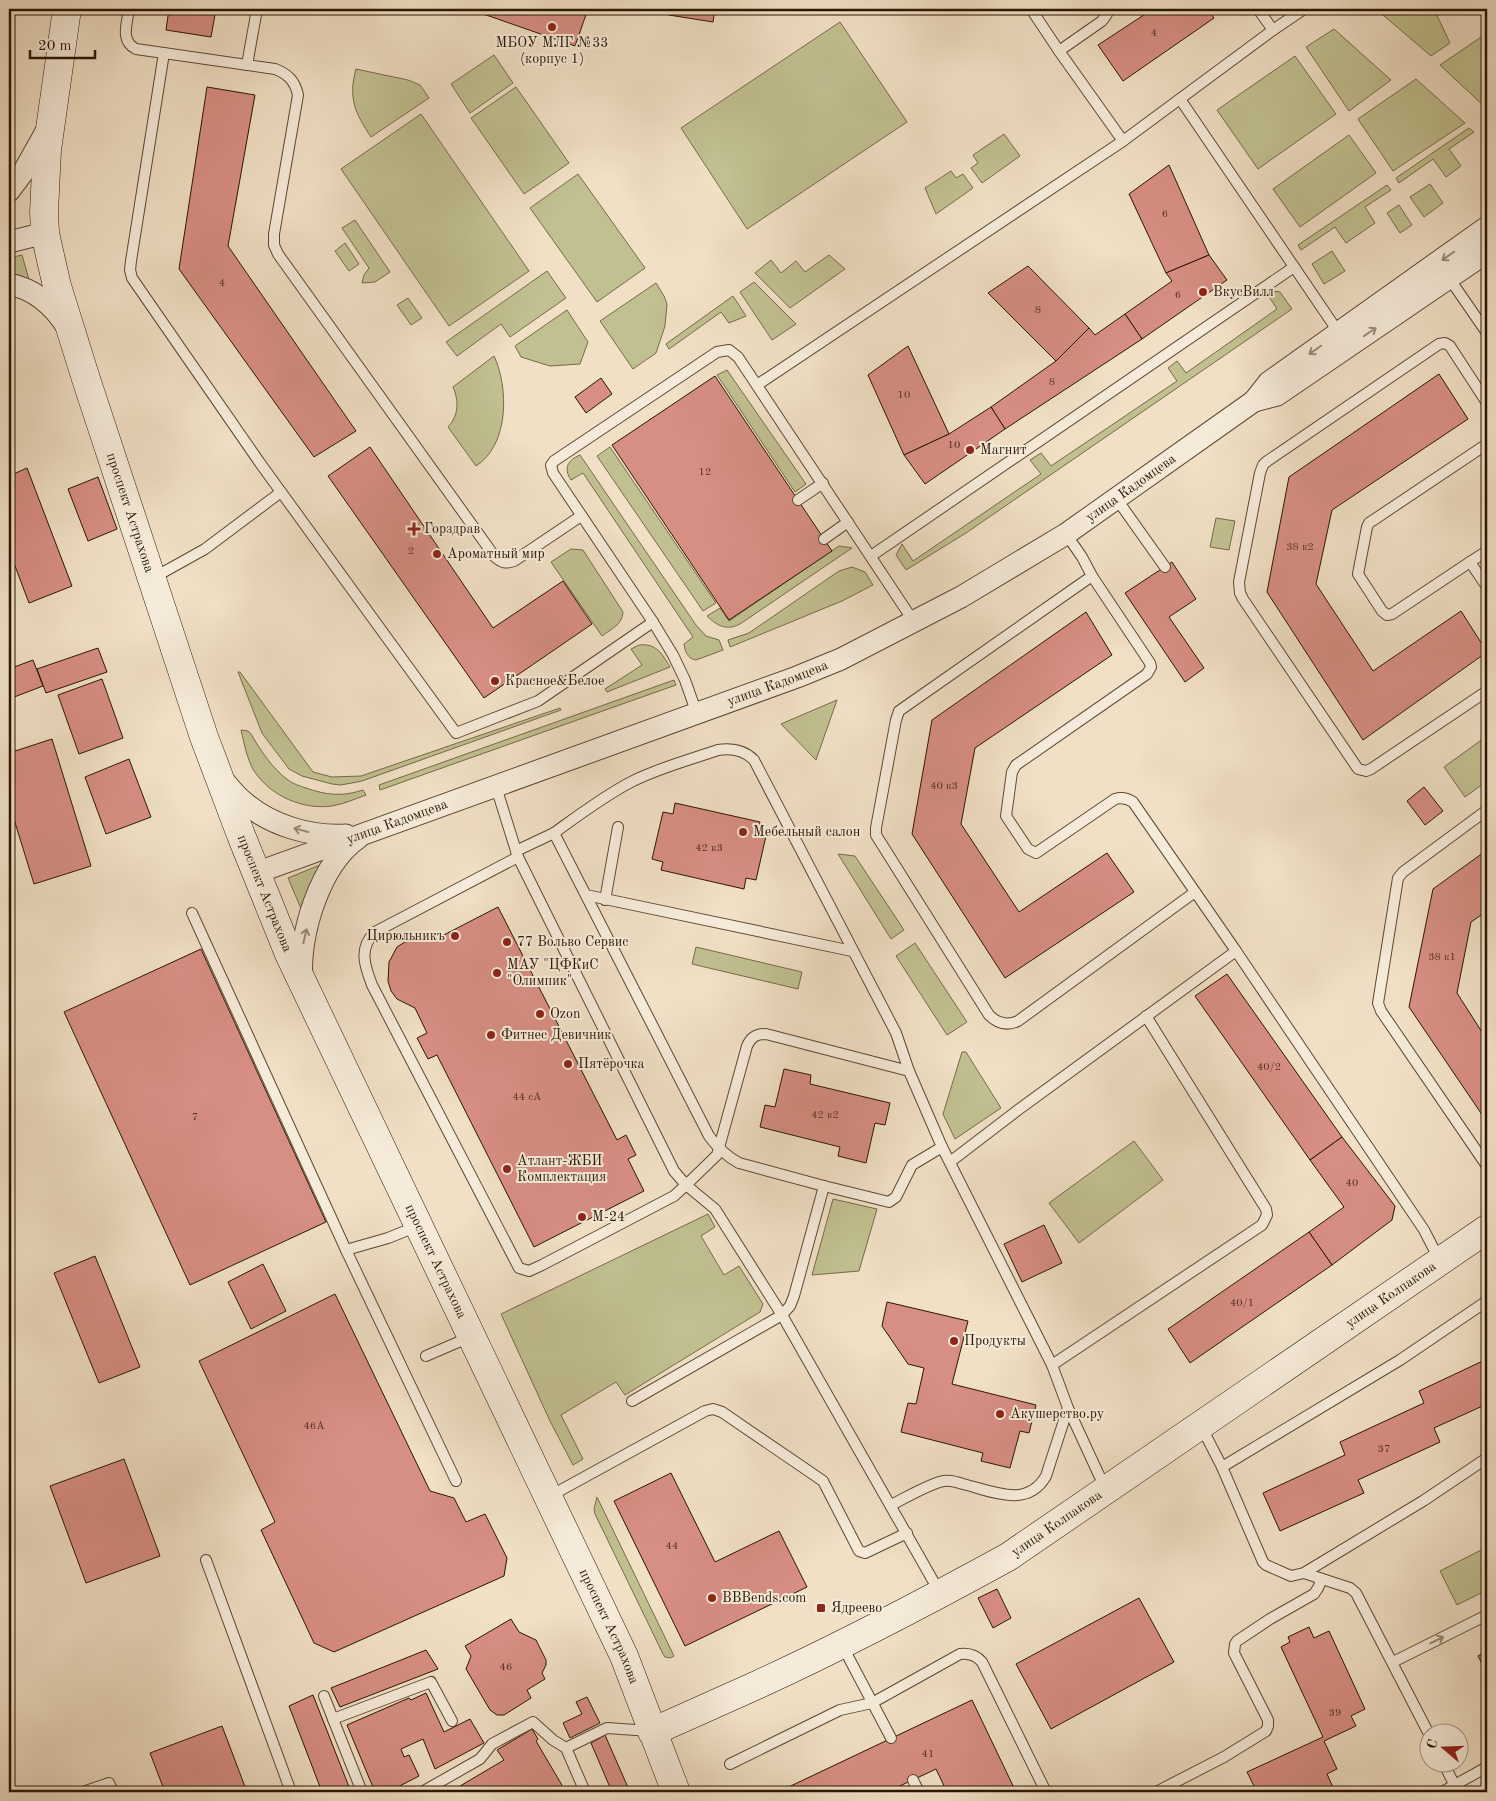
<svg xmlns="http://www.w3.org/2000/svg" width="1496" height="1801" viewBox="0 0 1496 1801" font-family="'Old Standard TT',serif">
<rect width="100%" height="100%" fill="#f1e0c6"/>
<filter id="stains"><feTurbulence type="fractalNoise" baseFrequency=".004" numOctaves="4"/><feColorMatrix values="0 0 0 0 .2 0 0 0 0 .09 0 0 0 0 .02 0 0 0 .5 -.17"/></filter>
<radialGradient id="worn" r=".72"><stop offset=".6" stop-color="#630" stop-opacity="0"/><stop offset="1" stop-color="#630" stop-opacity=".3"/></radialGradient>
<g fill="#c1c090" stroke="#766a48">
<path d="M1376 9H1434L1450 43 1431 56Z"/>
<path d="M840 22 907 122 747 229 681 128Z"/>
<path d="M1334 29 1391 80 1349 111 1306 47Z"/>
<path d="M1487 33V107L1486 108 1440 65Z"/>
<path d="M494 55 513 83 470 113 451 84Z"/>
<path d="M1295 56 1336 114 1258 169 1217 110Z"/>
<path d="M356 69 408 80 420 85 429 98 371 137C355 113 348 98 356 69Z"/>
<path d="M1416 79 1465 123 1393 171 1358 119Z"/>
<path d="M516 87 569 163 524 194 471 118Z"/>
<path d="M421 114 529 271 449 326 341 169Z"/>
<path d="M1469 128 1474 132 1449 149 1461 166 1446 177 1433 159 1399 183 1396 178Z"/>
<path d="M1004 134 1020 156 982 183 971 168 978 163 973 155Z"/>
<path d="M1349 135 1376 173 1300 227 1273 189Z"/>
<path d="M951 171 956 178 963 174 973 188 936 214 925 188Z"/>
<path d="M578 174 645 268 597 302 530 208Z"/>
<path d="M1430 184 1443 203 1424 217 1410 197Z"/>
<path d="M1387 185 1391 190 1365 207 1375 223 1346 243 1335 227 1301 250 1298 245Z"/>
<path d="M1399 205 1412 225 1400 233 1387 213Z"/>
<path d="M355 220 390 272 375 282 362 283 364 275 369 268 342 228Z"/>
<path d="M345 243 359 264 349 271 335 251Z"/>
<path d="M1332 251 1345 271 1324 284 1312 264Z"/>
<path d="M22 255 30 283 9 276V258Z"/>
<path d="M829 255 845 269 790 308 755 273 771 260 781 273 796 261 805 272Z"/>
<path d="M547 271 566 298 510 337 501 324 457 356 446 342Z"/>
<path d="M754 282 796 324 772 340 740 292Z"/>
<path d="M656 283 664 296 667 304 665 326 656 353 633 369 600 321Z"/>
<path d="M1274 291 1280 292 1292 309 966 533 906 570 896 555 902 544 913 561 1041 474 1030 460 1041 453 1051 466 1177 381 1168 368 1177 361 1186 373 1277 309 1268 295Z"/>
<path d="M733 296 746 316 729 323 721 312 669 349 666 344Z"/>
<path d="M408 298 422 318 411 325 397 305Z"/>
<path d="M567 310 588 342 580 364 550 366 521 357 515 346Z"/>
<path d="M494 356C509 388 509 445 476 466L448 427C459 415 459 401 453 387Z"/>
<path d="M727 370 806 484 795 492 717 375Z"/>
<path d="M610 447 716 603 703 611 597 456Z"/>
<path d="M580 455 696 625 706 636 719 640 723 650 696 660C688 659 685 652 684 644L693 637 583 473 571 480C563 468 568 460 580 455Z"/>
<path d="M1216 518 1235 521 1229 550 1210 547Z"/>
<path d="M839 546 852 548 740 624C727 631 717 626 707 616L720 608 729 621Z"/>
<path d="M571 549 583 550 623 612C622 625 611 629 602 636L551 562Z"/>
<path d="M852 567 865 572 873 585 842 601 730 647 728 640 749 633 839 571Z"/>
<path d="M639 645C657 643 662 654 670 667L607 692 605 689 642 665 631 649Z"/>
<path d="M238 672H240L313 772 332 777 361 776 560 708 561 710 362 781 341 785 332 784 302 776 289 769 262 733Z"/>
<path d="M674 680 676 685 380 790 379 785Z"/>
<path d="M837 700 816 760 781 724Z"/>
<path d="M241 730 248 731 251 734C261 751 272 768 288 780 293 784 300 786 306 788 326 795 342 797 363 790L366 795C355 799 344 804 332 806 302 810 271 796 254 771 247 759 244 743 241 730Z"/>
<path d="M1487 736V781L1465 797 1444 767Z"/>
<path d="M838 854 855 856 904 930 891 939Z"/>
<path d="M330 861 305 918 288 878Z"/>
<path d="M915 943 967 1022 947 1035 896 956Z"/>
<path d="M696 947 802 972 798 989 692 964Z"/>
<path d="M962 1052H966L1001 1108 955 1139 943 1114Z"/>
<path d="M1134 1141 1163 1180 1079 1243 1049 1203Z"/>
<path d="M833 1199 877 1209 859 1271 812 1275Z"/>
<path d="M708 1214 715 1227 701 1236 724 1275 739 1266 763 1304 760 1312 625 1395 616 1382 561 1415 583 1459 573 1465 550 1421 501 1314Z"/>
<path d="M597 1497 674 1656 670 1658 665 1657 663 1654 595 1514 594 1509Z"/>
<path d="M1487 1547V1590L1457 1605 1440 1571Z"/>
</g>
<g fill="#d78e83" stroke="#2a1501">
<path d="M169 9H216L211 37 166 30Z"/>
<path d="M469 9H588L575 46Z"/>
<path d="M670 9H715L713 22 669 15Z"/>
<path d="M1153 9H1208L1214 18 1123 81 1098 45Z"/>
<path d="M207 87 255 95 228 246 356 431 314 457 179 269Z"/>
<path d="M1169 165 1209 255 1166 273 1129 194Z"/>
<path d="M1209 255 1227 280 1142 339 1125 314 1172 281 1166 273Z"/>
<path d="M1028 266 1089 328 1056 361 988 293Z"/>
<path d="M1125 314 1142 339 1005 429 991 407 1056 361 1089 328 1095 335Z"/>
<path d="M908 346 949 434 904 455 868 375Z"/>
<path d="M1439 374 1468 419 1332 510 1316 584 1373 671 1461 611 1487 652 1363 740 1267 592 1289 477Z"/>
<path d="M715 376 832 551 729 620 612 445Z"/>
<path d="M601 378 612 394 586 413 575 397Z"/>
<path d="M991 407 1005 429 925 484 904 455 949 434Z"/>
<path d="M370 447 493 628 563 581 592 624 484 698 328 476Z"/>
<path d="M27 468 72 586 29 603 9 550V476Z"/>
<path d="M98 477 117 529 88 541 68 489Z"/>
<path d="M1172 562 1196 599 1169 617 1204 668 1185 682 1125 593Z"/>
<path d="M1086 612 1112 655 975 748 961 824 1019 912 1107 853 1134 892 1005 978 912 834 932 720Z"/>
<path d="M98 648 107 672 46 693 37 669Z"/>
<path d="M33 660 43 686 9 699V669Z"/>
<path d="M102 679 123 738 79 754 58 695Z"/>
<path d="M52 739 91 866 34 884 9 803V753Z"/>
<path d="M129 759 151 817 106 834 85 777Z"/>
<path d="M1424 787 1443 811 1425 825 1407 801Z"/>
<path d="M675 803 760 822 757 834 766 836 756 880 746 878 744 889 661 870 663 862 652 859 663 812 673 814Z"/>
<path d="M1487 850V911L1471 922 1457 993 1487 1040V1122L1409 1007 1433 889Z"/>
<path d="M498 907 617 1140 626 1135 636 1155 628 1159 644 1191 534 1247 437 1055 428 1059 417 1038 427 1033 415 1008 397 999 391 991 388 981 389 962 397 947 405 942 420 936 436 939Z"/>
<path d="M201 949 326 1222 190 1285 64 1012Z"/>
<path d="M1227 974 1342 1137 1310 1160 1195 996Z"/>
<path d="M784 1069 811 1075 810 1084 890 1103 885 1125 875 1123 866 1163 838 1156 840 1147 760 1127 765 1105 775 1107Z"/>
<path d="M1342 1137 1395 1206 1392 1220 1332 1265 1309 1232 1344 1207 1310 1160Z"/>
<path d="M1044 1225 1062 1263 1022 1282 1004 1244Z"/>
<path d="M1309 1232 1332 1265 1190 1363 1168 1329Z"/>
<path d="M95 1256 140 1367 99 1383 54 1273Z"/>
<path d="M263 1264 286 1311 251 1329 228 1282Z"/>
<path d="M335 1294 430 1491 454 1498 466 1522 485 1514 507 1558 504 1576 334 1652 314 1643 261 1530 275 1522 199 1361Z"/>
<path d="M887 1302 968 1321 952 1384 1036 1405 1029 1433 1020 1431 1010 1468 981 1461 983 1453 901 1432 908 1403 916 1404 924 1368 908 1364 882 1326Z"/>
<path d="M1487 1359V1404L1434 1428 1440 1442 1358 1480 1364 1493 1280 1531 1263 1493 1345 1455 1340 1442 1424 1403 1419 1391Z"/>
<path d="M124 1459 160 1556 86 1583 50 1486Z"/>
<path d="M671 1473 715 1562 779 1531 807 1587 685 1646 614 1501Z"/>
<path d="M997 1589 1011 1618 993 1628 978 1598Z"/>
<path d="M1139 1598 1174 1662 1051 1729 1016 1664Z"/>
<path d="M511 1619 519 1632 536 1640 546 1660V1665L542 1673 545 1679 527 1690 531 1698 504 1715H497L490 1710 466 1669 471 1656 465 1646Z"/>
<path d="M1309 1627 1314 1638 1329 1631 1365 1709 1351 1716 1356 1726 1324 1741 1337 1769 1327 1774 1335 1792H1257L1247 1772 1323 1737 1281 1647 1290 1642 1288 1637Z"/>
<path d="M426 1650 438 1669 340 1707 331 1688Z"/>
<path d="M1487 1651V1673L1478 1656Z"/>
<path d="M426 1693 444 1732 470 1719 484 1743 435 1769 423 1739 401 1749 404 1757 409 1755 419 1776 388 1792H375L347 1725 409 1698 411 1700Z"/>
<path d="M313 1695 351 1792H322L289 1706Z"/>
<path d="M587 1697 600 1723 570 1738 563 1723 582 1714 576 1702Z"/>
<path d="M972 1700 1016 1792H947L936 1769 887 1792H778Z"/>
<path d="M222 1726 247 1792H165L150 1753Z"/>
<path d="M532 1729 538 1739 536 1741 566 1792H450L504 1760 497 1750Z"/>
<path d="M605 1735 630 1792H612L591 1743Z"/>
</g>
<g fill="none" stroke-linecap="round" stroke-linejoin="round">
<defs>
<g id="lane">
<path d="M129 9C127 24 120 41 136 49L275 69C288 74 295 81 298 95L274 234V245L278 254 495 557C502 563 506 564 514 561L581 516"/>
<path d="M1031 9 1059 51"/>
<path d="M1273 30 1304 9"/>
<path d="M164 53 131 261 130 270 132 278 260 463 456 733 538 701 653 622"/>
<path d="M247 65 257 9"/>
<path d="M1180 99 1339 333"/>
<path d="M1123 141 1273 30 1258 9"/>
<path d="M1449 278 1487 333"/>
<path d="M757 385 1123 141 1059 51 1102 21 1107 14V9"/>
<path d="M1487 403 1450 346 1445 343 1439 344 1266 462 1263 465 1260 473 1239 582 1240 593 1243 599 1358 769 1366 771 1371 769 1487 691"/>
<path d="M1487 444 1369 523 1367 527 1358 574 1382 611 1387 615 1392 614 1470 562 1487 587"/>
<path d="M1116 498 1165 567"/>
<path d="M798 500 823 483"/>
<path d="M1066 534 1082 557 1092 576 1150 663 1151 667 1147 674 1016 765 1012 772 1006 816 1028 849 1036 853 1115 799C1122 797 1127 798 1133 802L1236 951"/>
<path d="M824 539 848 522"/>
<path d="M871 556 1294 267"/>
<path d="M1470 562 1487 551"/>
<path d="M1092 576 899 711 896 720 876 828V835L989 1015C997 1023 1007 1026 1018 1021L1195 892"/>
<path d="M153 578 205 549 281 492"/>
<path d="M697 714 685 680 673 655 653 622 553 473 551 465 554 461 717 352 729 350 738 357 914 622"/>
<path d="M496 787 518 857 674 1171 686 1185 717 1155 747 1046C751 1037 756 1034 766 1034L909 1071"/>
<path d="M1487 810 1403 872 1398 878 1378 1003 1381 1011 1487 1166"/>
<path d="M516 851 554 833"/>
<path d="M518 857 375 932C358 948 365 967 372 985L519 1268 529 1271 542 1265 674 1196 686 1185 715 1209 782 1315 632 1401"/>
<path d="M586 895 852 951"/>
<path d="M605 900 618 827"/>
<path d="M192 913 346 1250"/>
<path d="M950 1162 1018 1110 1236 951 1424 1230 1440 1261"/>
<path d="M824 1186 739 1163C726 1156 717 1147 709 1136L554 833C579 815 604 796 631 782 658 768 689 760 718 750 732 748 744 750 754 760L896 1033 909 1071 942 1147 1052 1365 1068 1408 1105 1488"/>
<path d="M418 1226 388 1238 346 1250 456 1481"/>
<path d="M426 1356 470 1337"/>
<path d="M1052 1365 1262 1225 1267 1215 1266 1209 1146 1016"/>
<path d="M1201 1426 1222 1467 1263 1562 1266 1565 1291 1576 1304 1573 1423 1501 1487 1458"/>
<path d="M1222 1467 1400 1360 1487 1301"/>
<path d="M550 1496 705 1411 713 1409 722 1412 823 1481 859 1551 865 1553 907 1533"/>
<path d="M891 1505C903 1499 933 1482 944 1481 950 1480 957 1482 963 1484 992 1491 1027 1509 1046 1476L1068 1408"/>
<path d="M206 1560 291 1792"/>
<path d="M1304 1573 1350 1588 1356 1593 1429 1734"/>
<path d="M940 1593 782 1315 790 1306 794 1296 824 1186 889 1202 896 1197 912 1165 942 1147"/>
<path d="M842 1645 891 1738"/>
<path d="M1393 1662 1487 1615"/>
<path d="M324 1696 333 1719"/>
<path d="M566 1748 607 1728 650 1731"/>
<path d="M730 1764 840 1710 872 1703 960 1654C969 1653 976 1655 982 1662L1046 1792"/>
<path d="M1444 1764 1454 1784"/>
<path d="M913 1780 919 1792"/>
<path d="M83 1792 109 1783 113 1792"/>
<path d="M362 1792 333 1719 431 1682 452 1721"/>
<path d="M422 1792 480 1759 492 1744 533 1722 553 1740 566 1748 585 1792"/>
<path d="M1156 1792 1224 1757 1266 1731 1268 1726V1720L1234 1653 1235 1644 1237 1641 1270 1619 1314 1594 1318 1588 1322 1579"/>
<path d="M1442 1792 1487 1767"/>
</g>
<g id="street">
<path d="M9 191 24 171 47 130"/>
<path d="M9 242 45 233"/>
<path d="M9 284C34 289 53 305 67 327"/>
<path d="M1254 401 1277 395 1487 252"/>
<path d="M224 781C230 788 237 797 245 803 272 826 311 837 346 835"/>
<path id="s1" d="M256 873 797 677 841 659 961 597 1066 534 1254 401 1269 382 1487 227"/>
<path d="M302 979C298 936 320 864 358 838"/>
</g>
<g id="secondary">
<path id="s2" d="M67 9 47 150 44 212 45 233 51 260 57 286 86 379 204 737 241 835 289 954 624 1656 676 1792"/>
<path id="s3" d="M652 1732C687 1716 722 1701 757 1685 842 1646 926 1602 1008 1557L1487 1229"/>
</g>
</defs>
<use href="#lane" stroke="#5c4832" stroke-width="12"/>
<use href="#street" stroke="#5c4832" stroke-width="23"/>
<use href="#secondary" stroke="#2a1501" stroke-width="29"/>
<use href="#lane" stroke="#f6ebda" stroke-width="10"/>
<use href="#street" stroke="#f6ebda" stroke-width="21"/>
<use href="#secondary" stroke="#f6ebda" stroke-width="28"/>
</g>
<defs><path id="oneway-shaft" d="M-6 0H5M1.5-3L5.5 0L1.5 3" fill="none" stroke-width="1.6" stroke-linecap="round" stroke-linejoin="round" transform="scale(1.25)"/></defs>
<g stroke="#9a8b78">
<use href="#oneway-shaft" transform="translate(1448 256) rotate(145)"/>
<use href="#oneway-shaft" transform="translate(1370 332) rotate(-34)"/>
<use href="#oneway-shaft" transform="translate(1315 350) rotate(145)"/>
<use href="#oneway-shaft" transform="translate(301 830) rotate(-165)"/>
<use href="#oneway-shaft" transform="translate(305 936) rotate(-77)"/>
<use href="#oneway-shaft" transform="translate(1437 1640) rotate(-26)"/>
</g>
<g fill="#8f2418" stroke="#f6ebda" stroke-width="2">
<circle cx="552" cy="27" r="5"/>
<circle cx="1203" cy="292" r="5"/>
<circle cx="970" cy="450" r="5"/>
<path d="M411.5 521.5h5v5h5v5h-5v5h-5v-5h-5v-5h5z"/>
<circle cx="437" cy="554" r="5"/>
<circle cx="495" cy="681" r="5"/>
<circle cx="743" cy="832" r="5"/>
<circle cx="455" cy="936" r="5"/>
<circle cx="507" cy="942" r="5"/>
<circle cx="497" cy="973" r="5"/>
<circle cx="540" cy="1014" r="5"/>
<circle cx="491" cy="1035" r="5"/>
<circle cx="568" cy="1064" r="5"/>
<circle cx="507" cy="1169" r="5"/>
<circle cx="582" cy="1217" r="5"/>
<circle cx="954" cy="1341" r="5"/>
<circle cx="1000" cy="1414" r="5"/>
<circle cx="712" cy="1598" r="5"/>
<rect x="816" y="1603" width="10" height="10" rx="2.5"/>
</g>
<g text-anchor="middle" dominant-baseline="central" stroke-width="4" stroke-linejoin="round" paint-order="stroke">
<g font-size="11" fill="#532">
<text x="1154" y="33">4</text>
<text x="1165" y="214">6</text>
<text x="222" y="283">4</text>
<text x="1178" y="295">6</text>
<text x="1038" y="310">8</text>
<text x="1052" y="382">8</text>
<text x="904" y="395">10</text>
<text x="954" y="445">10</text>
<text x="705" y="472">12</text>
<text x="1300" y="547">38 к2</text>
<text x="411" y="551">2</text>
<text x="944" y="786">40 к3</text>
<text x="709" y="848">42 к3</text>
<text x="1442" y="957">38 к1</text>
<text x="1269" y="1067">40/2</text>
<text x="527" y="1097">44 сА</text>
<text x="825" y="1115">42 к2</text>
<text x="195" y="1117">7</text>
<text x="1352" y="1183">40</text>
<text x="1242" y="1303">40/1</text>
<text x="314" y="1426">46А</text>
<text x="1384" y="1449">37</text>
<text x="672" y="1546">44</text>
<text x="506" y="1667">46</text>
<text x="1335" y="1713">39</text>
<text x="928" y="1754">41</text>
</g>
<g font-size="14" fill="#2a1501" stroke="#f6ebda" text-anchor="start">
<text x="552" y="43" text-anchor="middle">МБОУ МЛГ №33<tspan x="552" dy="16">(корпус 1)</tspan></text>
<text x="1213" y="292">ВкусВилл</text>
<text x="980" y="450">Магнит</text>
<text x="424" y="529">Горздрав</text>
<text x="447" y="554">Ароматный мир</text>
<text x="505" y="681">Красное&amp;Белое</text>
<text x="753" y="832">Мебельный салон</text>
<text x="445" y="936" text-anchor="end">Цирюльникъ</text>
<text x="517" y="942">77 Вольво Сервис</text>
<text x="507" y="965">МАУ "ЦФКиС<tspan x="507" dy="16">"Олимпик"</tspan></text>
<text x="550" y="1014">Ozon</text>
<text x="501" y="1035">Фитнес Девичник</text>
<text x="578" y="1064">Пятёрочка</text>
<text x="517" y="1161">Атлант-ЖБИ<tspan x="517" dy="16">Комплектация</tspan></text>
<text x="592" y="1217">М-24</text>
<text x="964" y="1341">Продукты</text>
<text x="1010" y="1414">Акушерство.ру</text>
<text x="722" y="1598">BBBends.com</text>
<text x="831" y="1608">Ядреево</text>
</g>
<g font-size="14" fill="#2a1501" stroke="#f6ebda">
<text stroke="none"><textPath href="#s1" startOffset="960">улица Кадомцева</textPath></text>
<text stroke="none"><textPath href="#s2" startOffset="518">проспект Астрахова</textPath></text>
<text stroke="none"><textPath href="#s1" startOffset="555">улица Кадомцева</textPath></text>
<text stroke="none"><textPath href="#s1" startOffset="150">улица Кадомцева</textPath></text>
<text stroke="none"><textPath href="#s2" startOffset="922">проспект Астрахова</textPath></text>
<text stroke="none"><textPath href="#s2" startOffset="1328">проспект Астрахова</textPath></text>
<text stroke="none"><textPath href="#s3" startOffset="861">улица Колпакова</textPath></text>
<text stroke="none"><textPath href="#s3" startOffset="456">улица Колпакова</textPath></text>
<text stroke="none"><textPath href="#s2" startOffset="1732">проспект Астрахова</textPath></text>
</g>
</g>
<rect width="1496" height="1801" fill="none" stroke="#f1e0c6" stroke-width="30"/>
<rect x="10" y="10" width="1476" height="1781" fill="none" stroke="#2a1501" stroke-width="2.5"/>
<rect x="15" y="15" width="1466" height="1771" fill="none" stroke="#2a1501"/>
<g transform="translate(1444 1748) rotate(289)"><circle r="24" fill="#f6ebda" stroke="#a49583"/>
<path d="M0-4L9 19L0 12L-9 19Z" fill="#8f2418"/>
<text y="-8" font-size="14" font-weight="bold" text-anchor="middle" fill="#2a1501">С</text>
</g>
<path d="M30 50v8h65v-8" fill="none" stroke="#2a1501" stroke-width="2.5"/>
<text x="38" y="50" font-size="15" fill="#2a1501" stroke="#f6ebda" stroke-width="4" paint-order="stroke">20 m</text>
<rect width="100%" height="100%" filter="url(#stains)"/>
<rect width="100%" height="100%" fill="url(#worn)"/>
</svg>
